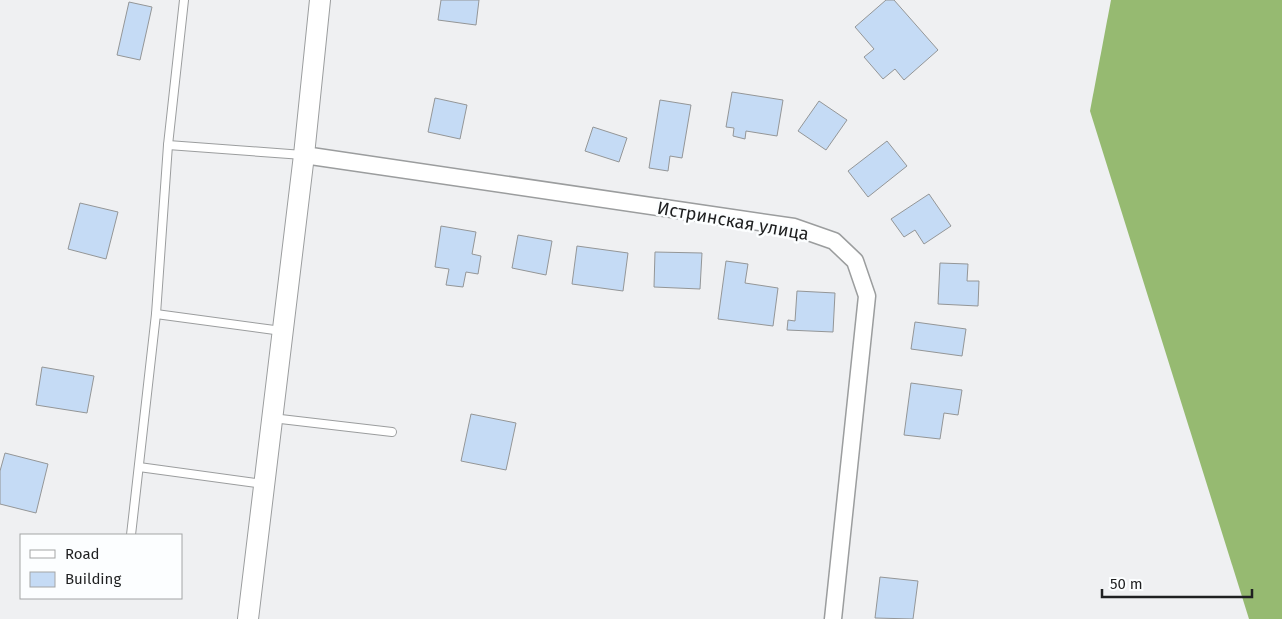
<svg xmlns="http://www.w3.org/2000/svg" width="1282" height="619" viewBox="0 0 1282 619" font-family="'Fira Sans',sans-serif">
<rect width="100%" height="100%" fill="#eff0f2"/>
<path fill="#96ba71" d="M1111 0H1282V619H1249L1090 111Z"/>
<g fill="#c5dbf5" stroke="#949697">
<path d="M441 0H479L476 25 438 20Z"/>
<path d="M886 0H894L938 50 904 80 895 69 883 79 864 57 874 49 855 27Z"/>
<path d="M129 2 152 7 140 60 117 55Z"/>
<path d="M732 92 783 100 777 136 746 131 745 139 733 136 734 128 726 127Z"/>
<path d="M435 98 467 105 460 139 428 132Z"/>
<path d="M660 100 691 105 682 158 670 156 668 171 649 168Z"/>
<path d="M819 101 847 120 826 150 798 131Z"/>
<path d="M593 127 627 138 619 162 585 151Z"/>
<path d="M887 141 907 166 868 197 848 171Z"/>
<path d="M929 194 951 226 924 244 915 230 904 237 891 219Z"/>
<path d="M80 203 118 212 106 259 68 249Z"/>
<path d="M441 226 476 232 472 254 481 256 478 274 466 272 463 287 446 285 449 269 435 267Z"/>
<path d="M518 235 552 241 546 275 512 268Z"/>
<path d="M577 246 628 253 623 291 572 284Z"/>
<path d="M655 252 702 253 700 289 654 287Z"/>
<path d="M726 261 748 264 745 283 778 288 773 326 718 319Z"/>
<path d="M940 263 968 264 967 281H979L978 306 938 304Z"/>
<path d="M797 291 835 293 833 332 787 330 788 320 795 321Z"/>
<path d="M915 322 966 329 962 356 911 349Z"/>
<path d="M42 367 94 376 87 413 36 405Z"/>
<path d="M911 383 962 390 958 415 944 413 940 439 904 435Z"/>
<path d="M471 414 516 423 506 470 461 461Z"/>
<path d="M5 453 48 464 36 513 0 504V471Z"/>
<path d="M880 577 918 581 913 619 875 618Z"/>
</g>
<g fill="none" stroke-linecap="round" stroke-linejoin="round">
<defs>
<g id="service">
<path d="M168 145 303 155"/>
<path d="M156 314 282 331"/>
<path d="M272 418 392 432"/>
<path d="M139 467 263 484"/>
<path d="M131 535 156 314 168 145 184 0"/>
</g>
<path id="minor" d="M304 155 794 227 834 241 855 261 867 296 833 619"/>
<path id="tertiary" d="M248 619 304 155 320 0"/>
</defs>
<use href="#service" stroke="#9b9d9e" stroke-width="10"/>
<use href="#minor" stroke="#9b9d9e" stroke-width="19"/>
<use href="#tertiary" stroke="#9b9d9e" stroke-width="22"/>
<use href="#service" stroke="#fff" stroke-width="8"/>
<use href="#minor" stroke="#fff" stroke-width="16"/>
<use href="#tertiary" stroke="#fff" stroke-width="20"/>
</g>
<g text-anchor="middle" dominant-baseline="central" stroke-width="5" stroke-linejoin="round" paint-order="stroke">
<g font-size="18" fill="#1f2021" stroke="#fcfeff">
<text transform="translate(733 221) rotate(10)">Истринская улица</text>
</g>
</g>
<rect x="20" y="534" width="162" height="65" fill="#fcfeff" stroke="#a4a5a6"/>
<rect x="30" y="550" width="25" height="8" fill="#ffffff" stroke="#a4a5a6"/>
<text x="65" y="559" font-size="15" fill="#1f2021">Road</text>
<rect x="30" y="572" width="25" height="15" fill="#c5dbf5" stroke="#a4a5a6"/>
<text x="65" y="584" font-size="15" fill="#1f2021">Building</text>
<path d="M1102 589v8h150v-8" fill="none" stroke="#1f2021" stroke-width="2.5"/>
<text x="1110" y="589" font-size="15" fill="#1f2021" stroke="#fcfeff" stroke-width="4" paint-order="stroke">50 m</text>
</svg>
